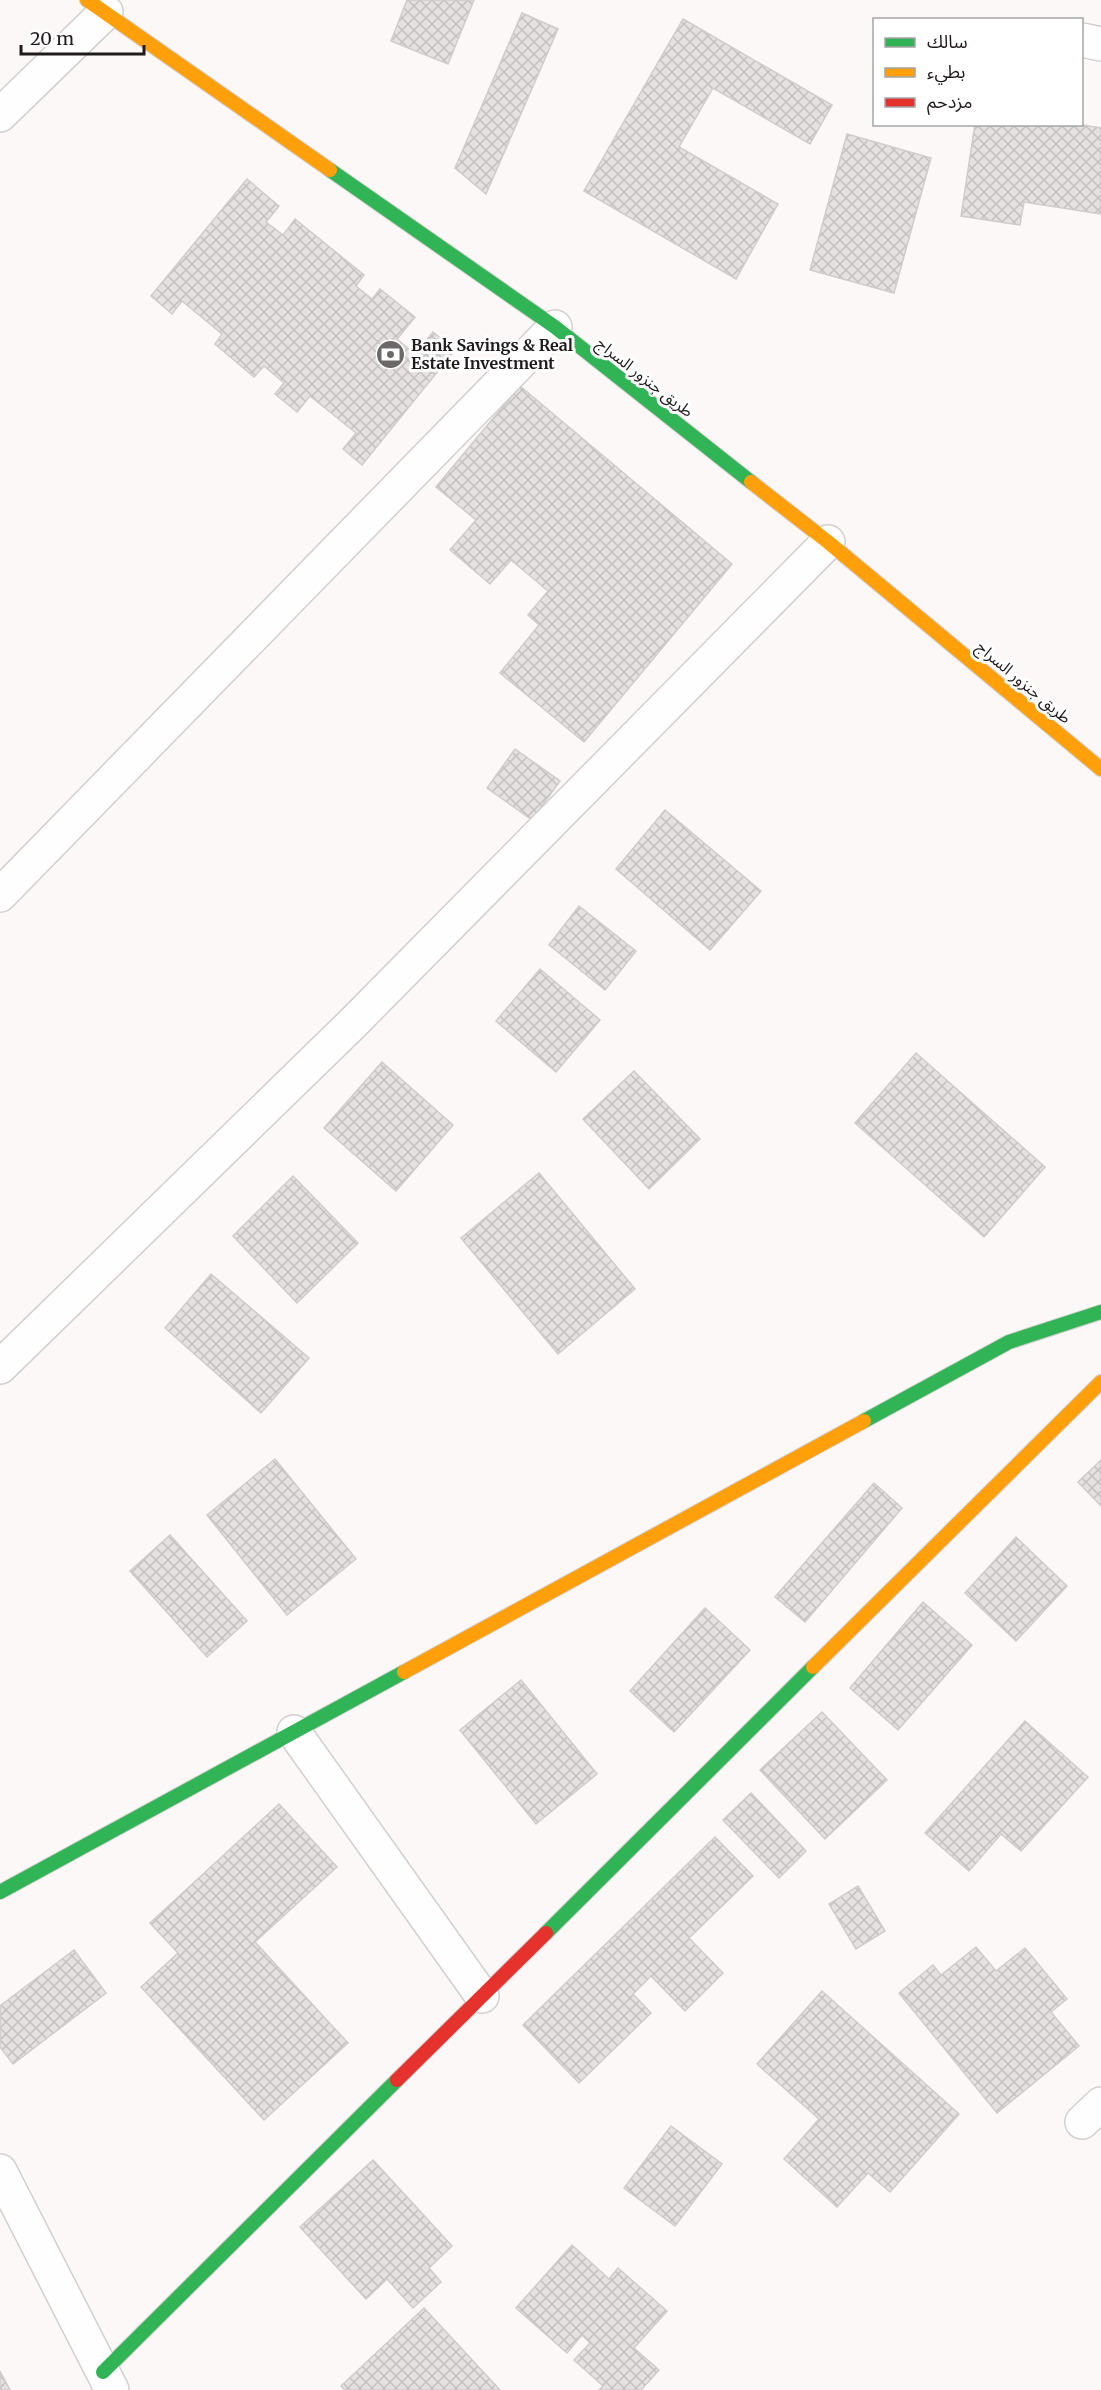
<svg xmlns="http://www.w3.org/2000/svg" width="1101" height="2390" viewBox="0 0 1101 2390" font-family="Merriweather,'Noto Sans Arabic',serif">
<defs>
<pattern id="building-cross-hatch" width="8" height="8" patternUnits="userSpaceOnUse" patternTransform="scale(1.5)"><rect width="8" height="8" fill="#e6e1e1"/><path d="M0 0l8 8M0 8l8-8" fill="none" stroke="#c5c0c0"/></pattern>
</defs>
<rect width="100%" height="100%" fill="#fdf8f8"/>
<g fill="url(#building-cross-hatch)" stroke="#d0cccc" stroke-width="1.5">
<path d="M407 0H474L448 64 391 41Z"/>
<path d="M522 13 558 29 486 194 455 168Z"/>
<path d="M683 19 832 105 810 144 713 88 679 147 778 204 736 279 584 191Z"/>
<path d="M975 124H1078L1101 128V214L1024 202 1020 225 961 216Z"/>
<path d="M847 134 931 158 894 293 810 270Z"/>
<path d="M247 179 279 206 266 222 283 235 295 219 364 275 356 286 372 299 380 289 415 317 397 339 415 354 433 332 455 350 362 465 343 449 356 433 310 396 297 412 275 394 284 383 264 366 254 377 215 344 222 334 182 301 172 314 151 296Z"/>
<path d="M520 386 732 564 584 742 500 673 539 625 528 615 548 591 511 560 490 584 450 550 476 520 436 487Z"/>
<path d="M515 749 560 781 532 820 487 788Z"/>
<path d="M665 810 761 891 710 950 616 869Z"/>
<path d="M579 906 636 951 605 990 549 945Z"/>
<path d="M540 969 600 1020 556 1072 496 1021Z"/>
<path d="M916 1053 1045 1167 984 1237 855 1123Z"/>
<path d="M382 1062 453 1125 396 1191 324 1128Z"/>
<path d="M634 1071 700 1139 649 1189 583 1119Z"/>
<path d="M539 1173 635 1289 558 1354 461 1238Z"/>
<path d="M293 1176 358 1243 297 1303 233 1236Z"/>
<path d="M211 1274 309 1358 261 1413 165 1328Z"/>
<path d="M275 1459 356 1559 287 1615 207 1515Z"/>
<path d="M1101 1460V1506L1078 1482Z"/>
<path d="M874 1483 902 1508 805 1622 775 1597Z"/>
<path d="M170 1535 247 1621 207 1657 130 1571Z"/>
<path d="M1016 1537 1067 1586 1016 1641 965 1593Z"/>
<path d="M923 1602 972 1645 898 1730 850 1688Z"/>
<path d="M705 1608 750 1650 674 1732 630 1691Z"/>
<path d="M521 1680 597 1774 536 1824 460 1730Z"/>
<path d="M822 1712 887 1780 825 1839 760 1770Z"/>
<path d="M1025 1721 1088 1777 1021 1851 1001 1834 969 1871 925 1833Z"/>
<path d="M751 1793 806 1851 779 1878 723 1820Z"/>
<path d="M279 1804 337 1867 255 1942 348 2043 264 2120 141 1987 178 1953 150 1923Z"/>
<path d="M715 1837 753 1876 689 1938 723 1973 685 2011 651 1976 633 1994 651 2013 579 2083 523 2025Z"/>
<path d="M858 1886 885 1931 856 1949 829 1904Z"/>
<path d="M976 1947 996 1971 1025 1948 1067 1999 1051 2012 1079 2046 997 2113 899 1993 933 1965 941 1975Z"/>
<path d="M74 1950 106 1993 13 2064 0 2047V2006Z"/>
<path d="M822 1991 959 2114 890 2192 868 2173 837 2207 784 2159 819 2119 757 2064Z"/>
<path d="M671 2126 722 2164 675 2226 624 2188Z"/>
<path d="M373 2160 452 2246 429 2268 441 2282 413 2308 387 2279 366 2299 300 2227Z"/>
<path d="M572 2245 609 2279 618 2268 667 2311 634 2348 659 2370 641 2390H599L603 2386 574 2360 590 2343 582 2335 567 2353 516 2308Z"/>
<path d="M424 2308 500 2390H345L341 2386Z"/>
<path d="M0 2371 10 2390H0Z"/>
</g>
<g fill="none" stroke-linecap="round" stroke-linejoin="round">
<defs>
<g id="street">
<path d="M1082 40 1101 44"/>
<path d="M0 115 106 12"/>
<path d="M0 895 555 327"/>
<path d="M0 1367 353 1023 828 542"/>
<path d="M294 1732 482 1996"/>
<path d="M1082 2122 1101 2104"/>
<path d="M0 2171 112 2390"/>
</g>
<g id="fast">
<path d="M330 170 555 327 751 482"/>
<path d="M864 1421 1009 1342 1101 1312"/>
<path d="M0 1892 404 1672"/>
<path d="M546 1933 813 1667"/>
<path d="M103 2372 397 2080"/>
</g>
<g id="slow">
<path d="M87 0 330 170"/>
<path d="M751 482 828 542 1101 769"/>
<path d="M813 1667 1101 1382"/>
<path d="M404 1672 864 1421"/>
</g>
<path id="jam" d="M397 2080 546 1933"/>
</defs>
<use href="#street" stroke="#d3cfcf" stroke-width="36"/>
<use href="#fast" stroke="#d3cfcf" stroke-width="16"/>
<use href="#slow" stroke="#d3cfcf" stroke-width="16"/>
<use href="#jam" stroke="#d3cfcf" stroke-width="16"/>
<use href="#street" stroke="#fffefe" stroke-width="33"/>
<use href="#fast" stroke="#30b455" stroke-width="14"/>
<use href="#slow" stroke="#ff9f0a" stroke-width="14"/>
<use href="#jam" stroke="#e5322d" stroke-width="14"/>
</g>
<defs>
<symbol id="bank-disc" viewBox="-11 -11 22 22"><circle r="9.5" fill="#6d6868" stroke="#fff"/><path d="M-6-4H6V4H-6ZM0-2.3a2.3 2.3 0 1 0 0 4.6a2.3 2.3 0 1 0 0-4.6Z" fill="#fff"/></symbol>
</defs>
<g fill-rule="evenodd">
<use href="#bank-disc" x="374" y="338" width="33" height="33"/>
</g>
<g text-anchor="middle" dominant-baseline="central" stroke-width="6" stroke-linejoin="round" paint-order="stroke">
<g font-size="16" font-weight="bold" fill="#201b1b" stroke="#fff" text-anchor="start">
<text x="411" y="345">Bank Savings &amp; Real<tspan x="411" dy="18">Estate Investment</tspan></text>
</g>
<g font-size="16" fill="#201b1b" stroke="#fff">
<text transform="translate(645 377) rotate(38)">طريق جنزور السراج</text>
<text transform="translate(1024 682) rotate(40)">طريق جنزور السراج</text>
</g>
</g>
<rect x="873" y="18" width="210" height="108" fill="#ffffff" stroke="#a6a4a4" stroke-width="1.5"/>
<rect x="885" y="38" width="30" height="9" fill="#30b455" stroke="#a6a4a4" stroke-width="1.5"/>
<text x="927" y="48" font-size="18" fill="#201b1b">سالك</text>
<rect x="885" y="68" width="30" height="9" fill="#ff9f0a" stroke="#a6a4a4" stroke-width="1.5"/>
<text x="927" y="78" font-size="18" fill="#201b1b">بطيء</text>
<rect x="885" y="98" width="30" height="9" fill="#e5322d" stroke="#a6a4a4" stroke-width="1.5"/>
<text x="927" y="108" font-size="18" fill="#201b1b">مزدحم</text>
<path d="M21 45v9h123v-9" fill="none" stroke="#201b1b" stroke-width="3"/>
<text x="30" y="45" font-size="18" fill="#201b1b" stroke="#ffffff" stroke-width="4.5" paint-order="stroke">20 m</text>
</svg>
